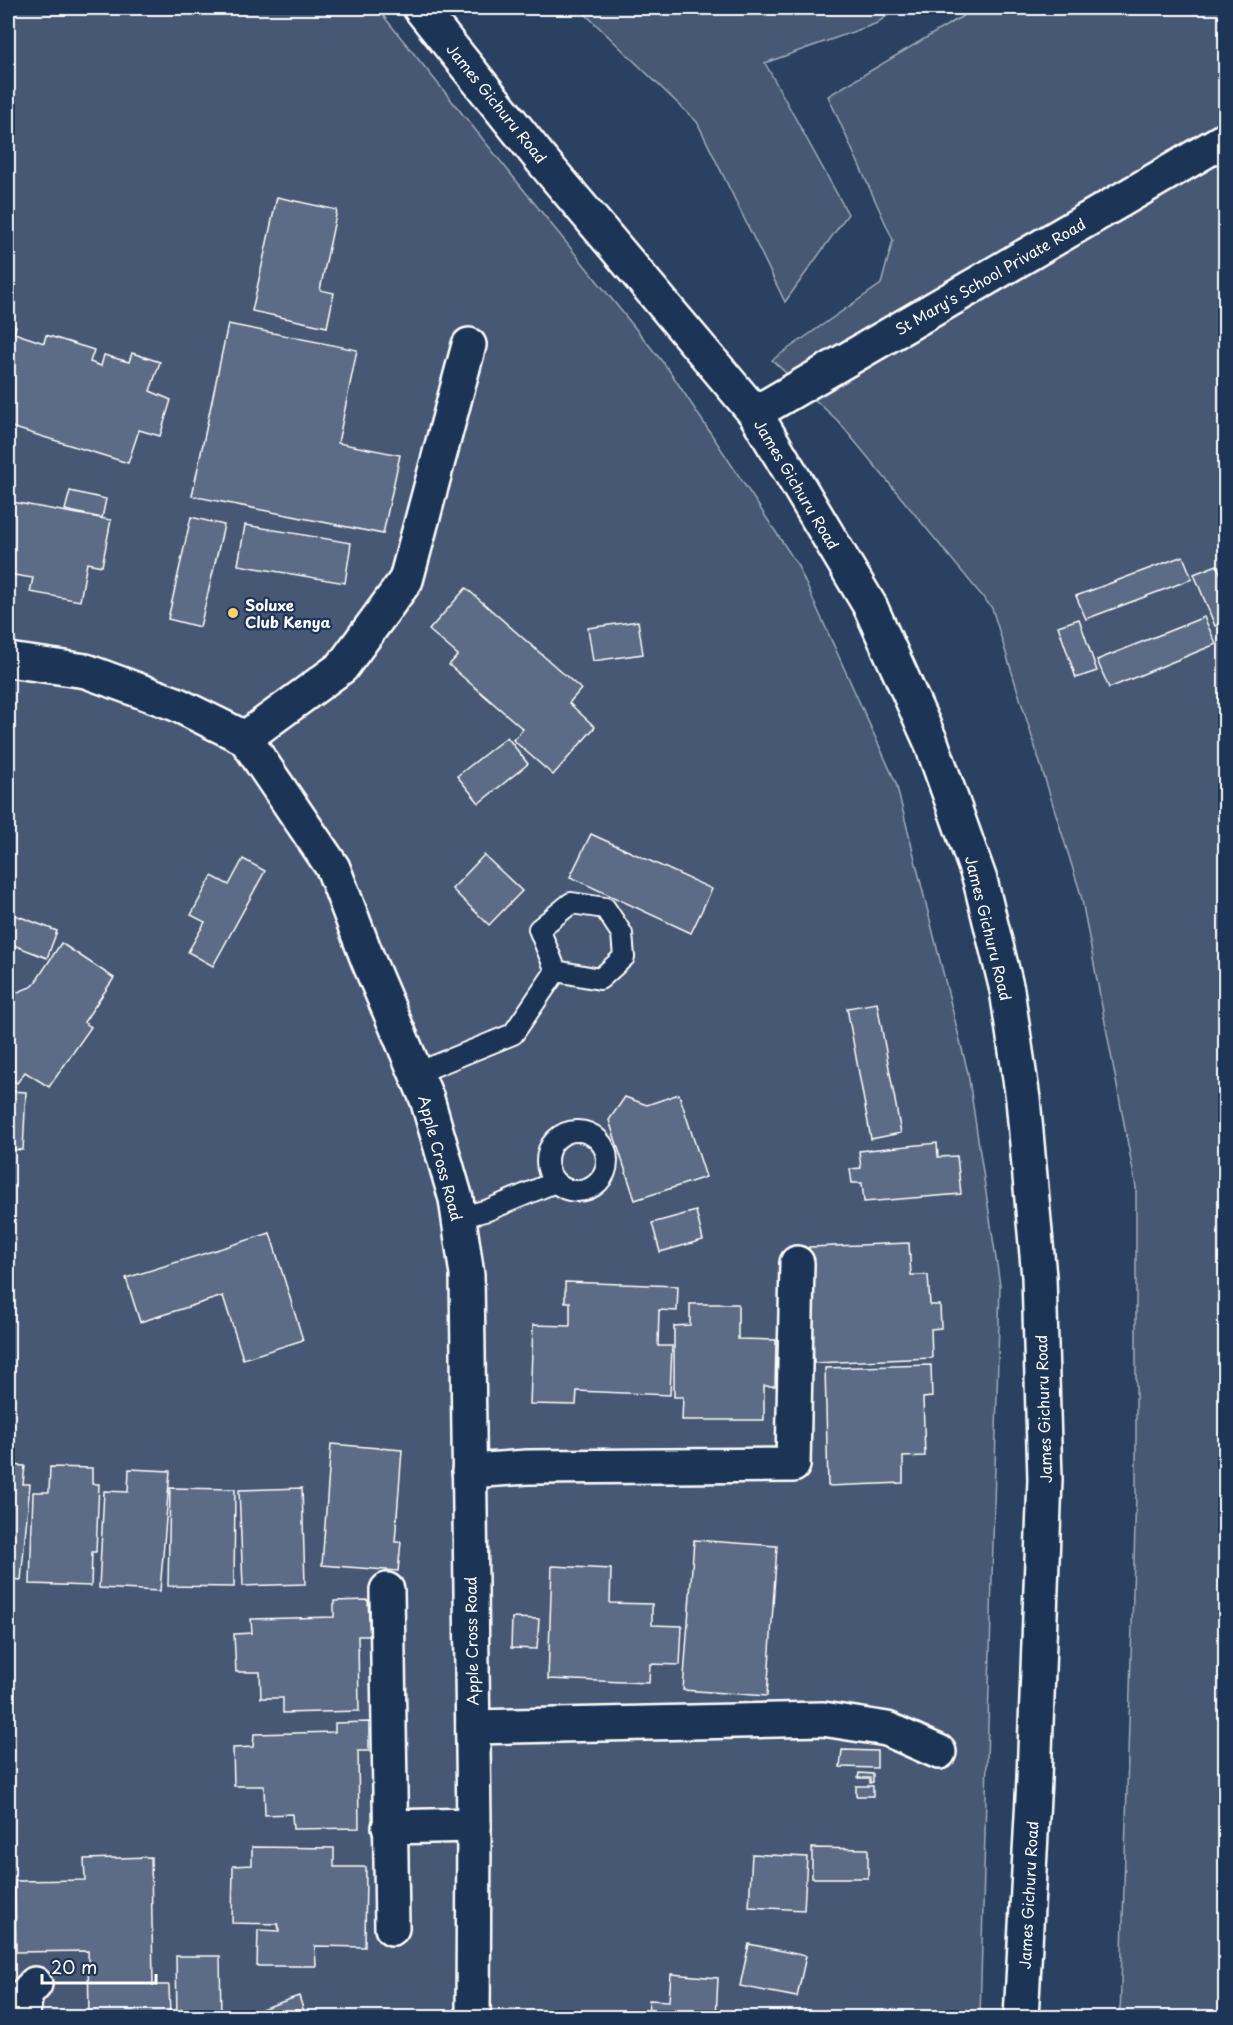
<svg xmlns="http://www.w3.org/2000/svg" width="1233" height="2025" viewBox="0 0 1233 2025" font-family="'Playpen Sans',sans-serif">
<rect width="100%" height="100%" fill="#2a4161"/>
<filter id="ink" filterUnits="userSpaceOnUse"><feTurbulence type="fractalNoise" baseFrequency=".0167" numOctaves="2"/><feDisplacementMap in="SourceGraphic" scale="12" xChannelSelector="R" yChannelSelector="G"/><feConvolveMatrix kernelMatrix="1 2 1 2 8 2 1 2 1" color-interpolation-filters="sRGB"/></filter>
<g filter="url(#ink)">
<g fill="#465975" stroke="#a2acba" stroke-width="1.5">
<path d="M8 8H377L669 370 797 564 896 783 968 1073 1000 1285 980 2017H8Z"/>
<path d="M579 8H899L875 24 765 63 848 214 785 302 697 122Z"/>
<path d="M976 8H1225V2017H1120L1136 1494V1187L1081 895 992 608 838 421 772 360 881 284 893 240 828 96Z"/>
</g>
<g fill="#5b6c86" stroke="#fff" stroke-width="1.5">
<path d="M277 197 337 210 320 290 334 293 327 327 252 311Z"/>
<path d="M8 323 16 326 14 333 44 343 46 335 94 350 90 362 101 366 104 355 129 362 132 353 160 362 150 391 171 400 160 436 139 430 128 463 8 426Z"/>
<path d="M228 324 357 350 338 443 400 455 383 534 192 496Z"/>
<path d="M70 491 106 499 102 518 65 510Z"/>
<path d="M12 502 111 520 102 566 87 563 80 601 30 592 33 578 8 574V528Z"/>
<path d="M191 517 224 525 200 627 168 619Z"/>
<path d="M245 525 351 543 345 583 238 565Z"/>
<path d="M1183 556 1192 579 1086 619 1076 596Z"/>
<path d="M1217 565 1226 586V621L1215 626 1194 574Z"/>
<path d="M466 588 581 689 569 703 595 727 553 775 513 740 523 729 449 665 458 655 429 630Z"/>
<path d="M1204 617 1216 644 1109 688 1097 660Z"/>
<path d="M1079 619 1097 671 1076 678 1058 626Z"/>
<path d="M638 621 643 654 593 661 588 628Z"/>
<path d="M507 737 528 764 479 803 457 776Z"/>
<path d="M591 834 712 889 691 933 570 877Z"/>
<path d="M484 855 522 891 489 925 452 889Z"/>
<path d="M243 859 265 871 213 966 188 952 205 922 191 915 212 876 229 885Z"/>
<path d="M10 913 57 931 47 958 8 943Z"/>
<path d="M61 943 114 978 84 1022 91 1027 49 1087 25 1072 17 1083 8 1077V996L33 986Z"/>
<path d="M877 1003 901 1133 871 1139 847 1008Z"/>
<path d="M8 1091 26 1092 23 1150 8 1149Z"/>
<path d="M679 1094 706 1177 635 1200 609 1120 625 1097 647 1105Z"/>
<path d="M937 1143 938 1157 957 1156 961 1194 864 1202 862 1183H852L850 1169 861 1168 859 1151Z"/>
<path d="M696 1211 703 1240 660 1252 652 1223Z"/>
<path d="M270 1233 303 1340 243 1359 223 1296 140 1322 126 1278Z"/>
<path d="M909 1243 911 1275H928L930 1305H940L941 1328 931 1329 932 1358 814 1363 809 1247Z"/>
<path d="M565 1282 678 1286 677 1311 659 1310 658 1346H672L670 1395 577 1391 576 1405 530 1404 533 1325 570 1326V1302H565Z"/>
<path d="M690 1304H738V1339L776 1340 775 1386H764V1420H682L683 1397H674V1326L690 1325Z"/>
<path d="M931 1365 932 1397 923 1398 925 1456 903 1457V1483L828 1486 825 1368Z"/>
<path d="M331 1444 402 1450 395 1542H401L398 1571 322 1565Z"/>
<path d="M8 1465 25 1466 23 1484H30L21 1580 8 1579Z"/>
<path d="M50 1467 92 1468V1484H99L96 1552H92L91 1586 30 1584 33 1492H49Z"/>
<path d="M129 1469 170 1471 160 1591 99 1588 104 1491 128 1492Z"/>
<path d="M170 1488 235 1489 234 1587 168 1586Z"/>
<path d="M302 1488 305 1584 243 1586 239 1490Z"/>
<path d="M694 1540 777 1546 767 1696 683 1690Z"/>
<path d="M552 1566 611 1569 610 1603 652 1604V1625L682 1626 680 1665 650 1664 649 1683 548 1679Z"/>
<path d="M368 1600 370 1636H358L359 1711 283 1713V1698H261L260 1672H236L234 1634 252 1633 251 1619 334 1617V1601Z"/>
<path d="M512 1618 539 1619 537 1649 511 1648Z"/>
<path d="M369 1722V1751H358L359 1828 293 1829 292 1814 265 1815 264 1786H234L233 1748 253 1747 254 1734 335 1732V1723Z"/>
<path d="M842 1750 877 1751V1768L840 1767Z"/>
<path d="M859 1773 873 1774V1782L870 1783V1778H858Z"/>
<rect x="856" y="1786" width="17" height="10"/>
<path d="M252 1847 334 1848V1867H366L365 1947 315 1946 316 1966H257L258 1930 279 1931 278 1924 232 1923 233 1866 252 1865Z"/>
<path d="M812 1848 868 1849V1878H812Z"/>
<path d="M752 1854 807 1857 804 1910 749 1907Z"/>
<path d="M151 1857 153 1985H169L170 2017 89 2018 88 1951 16 1952 15 1881 85 1880 84 1859Z"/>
<path d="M749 1944 806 1956 797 1997 740 1986Z"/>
<path d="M176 1956H220L221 2018H177Z"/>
<path d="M671 1974 718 1978 716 2018H648L649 2000 669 2001Z"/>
<path d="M299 1996 306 2018H236Z"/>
</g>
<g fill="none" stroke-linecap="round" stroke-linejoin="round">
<defs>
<g id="service">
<path d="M417 1073 513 1034 556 971 539 929 571 903 605 908 622 934 624 957 600 979 556 971"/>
<circle cx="577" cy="1161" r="30"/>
<path d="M458 1218 488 1210 555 1182"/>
</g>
<g id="minor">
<path d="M755 413 1226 139"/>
<path d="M8 660 86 671 176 704 245 738 333 868 368 960 427 1099 456 1199 467 1275 474 1825 473 2018"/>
<path d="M245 738 342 667 406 580 469 345"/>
<path d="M469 1471 528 1467 793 1465 797 1263"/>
<path d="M387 1590 392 1928"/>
<path d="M473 1727 823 1719 887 1729 939 1752"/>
<path d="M389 1827 474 1825"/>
<path d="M22 2018 26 1994 35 1984"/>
</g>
<path id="secondary" d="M420 8 540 158 755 413 870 606 931 742 980 880 1007 990 1023 1099 1039 1277 1045 1479 1034 1779 1021 2018"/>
</defs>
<use href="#service" stroke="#fff" stroke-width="24"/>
<use href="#minor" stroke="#fff" stroke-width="38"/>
<use href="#secondary" stroke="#fff" stroke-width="38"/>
<use href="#service" stroke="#1d3557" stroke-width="20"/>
<use href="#minor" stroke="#1d3557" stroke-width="33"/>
<use href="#secondary" stroke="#1d3557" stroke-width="33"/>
</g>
</g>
<circle fill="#ffd166" stroke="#1d3557" stroke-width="2" cx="233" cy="613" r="6"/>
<g text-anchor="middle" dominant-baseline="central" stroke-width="4.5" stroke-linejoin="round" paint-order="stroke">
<g font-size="15" fill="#fff" stroke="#1d3557">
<text transform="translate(497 103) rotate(51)">James Gichuru Road</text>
<text transform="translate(990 276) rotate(-30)">St Mary's School Private Road</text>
<text transform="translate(797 484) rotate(59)">James Gichuru Road</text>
<text transform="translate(989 928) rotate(76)">James Gichuru Road</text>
<text transform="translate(441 1158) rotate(75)">Apple Cross Road</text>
<text transform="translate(1043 1409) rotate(-92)">James Gichuru Road</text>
<text transform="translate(471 1641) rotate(-91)">Apple Cross Road</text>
<text transform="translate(1028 1895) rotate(-87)">James Gichuru Road</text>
</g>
<g font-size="15" font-weight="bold" fill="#fff" stroke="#1d3557" text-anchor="start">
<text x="245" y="604">Soluxe<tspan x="245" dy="17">Club Kenya</tspan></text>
</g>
</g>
<rect width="1233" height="2025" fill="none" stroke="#1d3557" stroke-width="30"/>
<rect x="15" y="15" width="1203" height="1995" fill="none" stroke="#fff" stroke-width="2" filter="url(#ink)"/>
<path d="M42 1974v9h114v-9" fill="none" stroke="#ffffff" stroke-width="3"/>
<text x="51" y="1974" font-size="18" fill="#ffffff" stroke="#1d3557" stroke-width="4.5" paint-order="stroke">20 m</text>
</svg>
